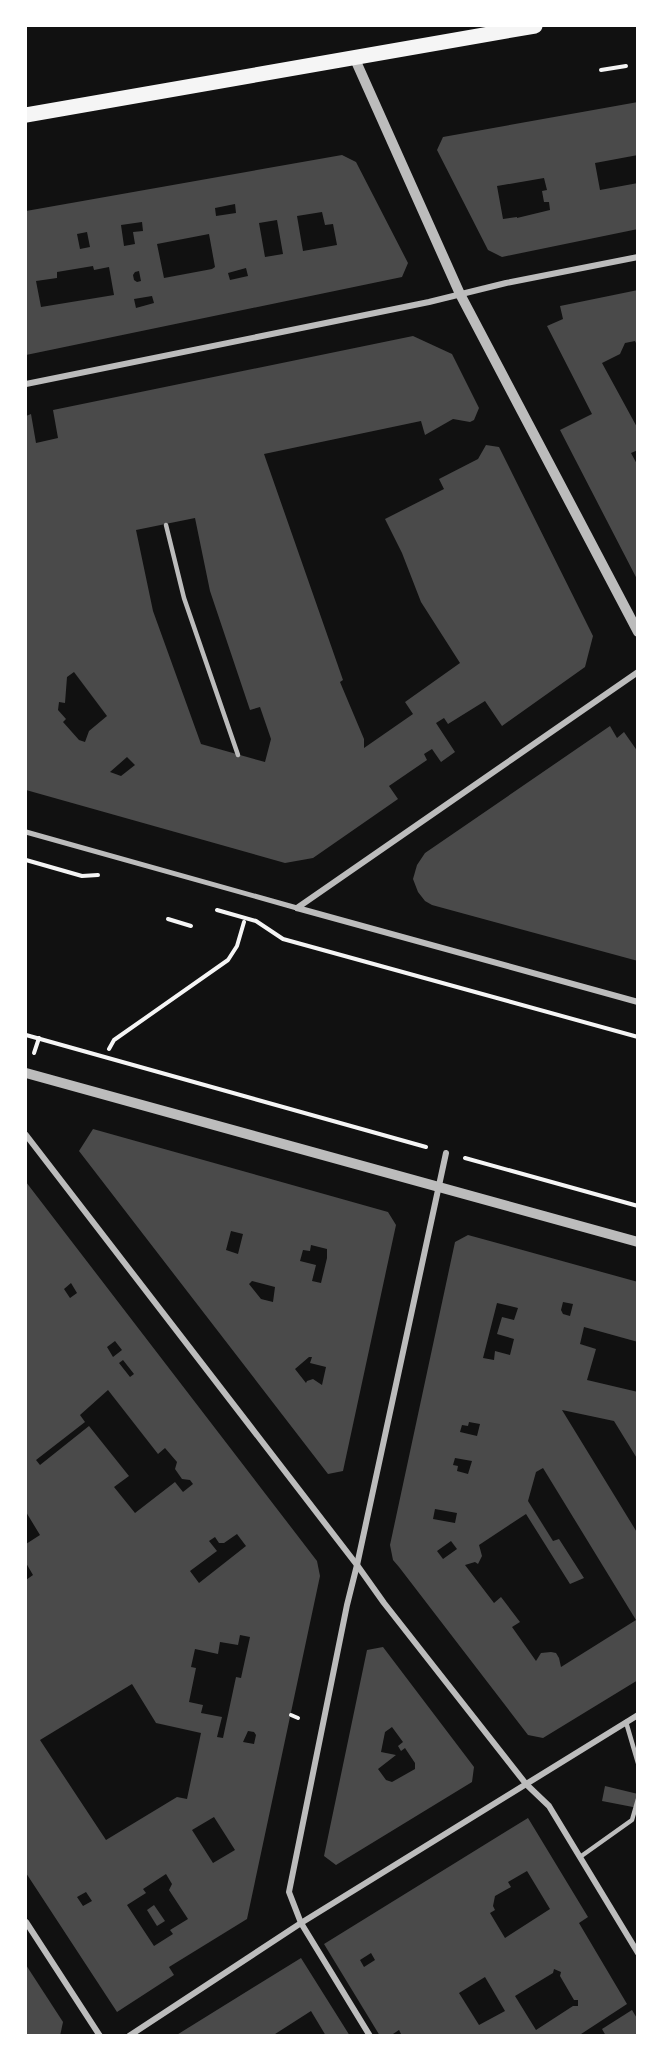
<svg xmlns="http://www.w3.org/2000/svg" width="663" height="2061" viewBox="0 0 663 2061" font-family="'Times New Roman',serif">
<rect width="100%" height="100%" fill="#111"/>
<g fill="#4a4a4a" fill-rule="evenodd">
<path d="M638 102V155L595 163 600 190 638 183V229L502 257 488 250 437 150 443 137ZM544 178 547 190 542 191 544 202H549L550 210 517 218V217L503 219 497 186Z"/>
<path d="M342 155 356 162 408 263 402 277 26 355V211ZM235 204 236 213 216 216 215 208ZM322 212 325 225 333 224 337 245 303 251 297 216ZM277 220 283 254 265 257 259 223ZM142 222 143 231 133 232 135 244 124 246 121 225ZM87 232 90 247 80 249 77 234ZM209 234 215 267 212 269 164 278 157 244ZM93 266 94 270 109 267 114 295 41 307 36 281 57 278V272ZM246 268 248 276 230 280 228 273ZM139 271 141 281 137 282 134 280 133 275 135 272ZM152 296 154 303 136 308 134 299Z"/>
<path d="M638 290V347L635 341 625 343 620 354 602 363 638 429V450L631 453 638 466V581L560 430 592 414 547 326 563 319 560 306Z"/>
<path d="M413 336 452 354 479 408 474 420 470 422 453 419 425 435 421 421 264 454 343 680 340 682 364 739V748L413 714 405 702 460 663 421 602 402 553 385 519 444 489 439 479 478 459 486 445 499 447 593 636 585 667 502 726 485 701 448 724 444 718 436 723 455 752 441 762 432 749 424 754 427 760 389 786 398 799 313 858 285 863 26 790V416L31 414 36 443 58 438 53 410ZM195 518 210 591 250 710 260 707 271 739 265 762 201 744 153 611 136 530ZM74 672 107 716 89 731 85 742 79 740 63 722 66 719 58 710 59 702 65 703 67 677ZM127 757 135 765 121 776 110 772Z"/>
<path d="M610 726 617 738 624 732 638 752V961L432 905 425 901 418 892 413 879 417 865 425 853Z"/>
<path d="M93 1129 388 1212 396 1225 343 1471 328 1474 79 1151ZM231 1231 243 1234 238 1254 226 1250ZM311 1245 327 1249V1258L321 1283 312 1281 316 1265 300 1261 303 1250 310 1251ZM252 1281 275 1287 273 1302 261 1299 249 1284ZM309 1357H312L310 1363 326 1367 322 1385 313 1379 307 1381 306 1383 295 1369Z"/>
<path d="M26 1182 317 1561 320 1576 247 1919 169 1967 174 1975 117 2012 26 1873V1580L33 1575 26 1563V1544L40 1535 26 1512ZM71 1283 77 1293 70 1298 64 1289ZM115 1341 122 1350 113 1357 107 1347ZM123 1360 134 1374 130 1377 119 1363ZM108 1390 158 1454 165 1448 177 1462 175 1469 182 1479 190 1480 193 1484 183 1492 175 1482 135 1513 114 1487 129 1476 89 1426 40 1465 36 1460 85 1422 80 1415ZM237 1534 246 1546 199 1583 190 1571 217 1551 209 1541 215 1537 219 1543H224ZM240 1635 250 1637 241 1678 236 1677 223 1738 217 1737 222 1717 201 1713 203 1705 189 1702 196 1668 191 1667 195 1649 218 1654 220 1642 238 1645ZM132 1684 156 1723 201 1733 187 1799 177 1797 106 1840 40 1740ZM248 1731 254 1732 256 1735 254 1744 243 1742ZM214 1817 235 1850 213 1863 192 1830ZM166 1874 172 1884 169 1890 188 1919 170 1930 173 1934 154 1946 127 1905 146 1893 143 1889ZM86 1892 92 1901 83 1906 77 1897Z"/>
<path d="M468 1235 638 1282V1342L584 1327 580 1344 596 1349 587 1380 638 1392V1460L614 1421 562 1410 638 1534V1680L543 1738 528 1735 399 1567 393 1560 390 1545 455 1242ZM563 1302 573 1304 570 1316 563 1314 561 1310ZM497 1303 518 1308 514 1320 502 1317 497 1334 514 1339 510 1355 495 1351 494 1360 483 1358ZM469 1422 480 1424 477 1436 460 1432 462 1425 468 1426ZM455 1458 472 1461 468 1474 457 1471 458 1466 453 1465ZM543 1468 636 1620 561 1667 559 1658 556 1653 551 1652 541 1653 536 1661 512 1627 520 1622 501 1597 494 1603 465 1565 475 1562 478 1564 482 1556 479 1545 526 1514 570 1584 584 1578 559 1539 553 1541 528 1501 536 1472ZM435 1509 457 1513 455 1523 433 1519ZM451 1541 457 1549 443 1559 437 1551Z"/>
<path d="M383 1647 474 1767 472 1782 336 1865 324 1856 367 1650ZM392 1727 403 1742 398 1746 401 1751 405 1748 415 1763V1769L392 1782 386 1780 378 1769 396 1755 381 1752 385 1732Z"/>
<path d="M605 1786 638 1794V1808L602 1801Z"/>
<path d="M528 1818 588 1917 579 1923 627 2004 578 2036H402L399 2030 390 2036H380L324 1944ZM527 1871 550 1909 505 1938 490 1913 495 1910 493 1906 495 1896 511 1887 508 1882ZM371 1953 375 1960 364 1967 360 1960ZM554 1969 561 1972 560 1976 574 2000H578V2006H573L536 2030 515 1996 553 1973ZM485 1977 505 2011 479 2025 459 1993Z"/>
<path d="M154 1905 165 1921 157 1926 147 1910Z"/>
<path d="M301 1958 350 2036H326L311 2011 272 2036H175Z"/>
<path d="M26 1965 63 2022 60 2036H26Z"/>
<path d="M632 2010 638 2020V2036H606L602 2029Z"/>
</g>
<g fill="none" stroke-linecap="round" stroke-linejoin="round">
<g stroke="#f5f5f5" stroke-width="4">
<path d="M601 70 626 66"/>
<path d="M26 860 82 876 98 875"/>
<path d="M217 910 256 921 283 939 638 1037"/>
<path d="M168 919 191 926"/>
<path d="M26 1035 426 1147"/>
<path d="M109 1049 114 1040 228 960 237 946 244 922"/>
<path d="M34 1053 39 1038"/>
<path d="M465 1158 638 1206"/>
<path d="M291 1715 298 1718"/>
</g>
<g stroke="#bcbcbc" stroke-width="4.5">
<path d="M166 525 184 598 238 755"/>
<path d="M626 1722 638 1763"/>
<path d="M580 1857 632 1820 638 1799"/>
</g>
<path stroke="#bcbcbc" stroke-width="5" d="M26 832 297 908"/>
<g stroke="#bcbcbc" stroke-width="6">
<path d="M26 384 429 302 506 283 638 257"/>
<path d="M297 908 638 672"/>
<path d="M297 908 638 1002"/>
<path d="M26 1135 357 1565 384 1603 526 1784 549 1806 638 1953"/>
<path d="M26 1922 100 2036"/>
<path d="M129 2036 301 1923 638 1715"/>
<path d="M370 2036 301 1923 289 1892 347 1605 357 1565 446 1153"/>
</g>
<g stroke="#bcbcbc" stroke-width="10">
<path d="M354 57 460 294 638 632"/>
<path d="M26 1073 638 1242"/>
</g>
<path stroke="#f5f5f5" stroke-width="15" d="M26 115 535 26"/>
</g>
<rect width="663" height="2061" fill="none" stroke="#ffffff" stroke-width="54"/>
</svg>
